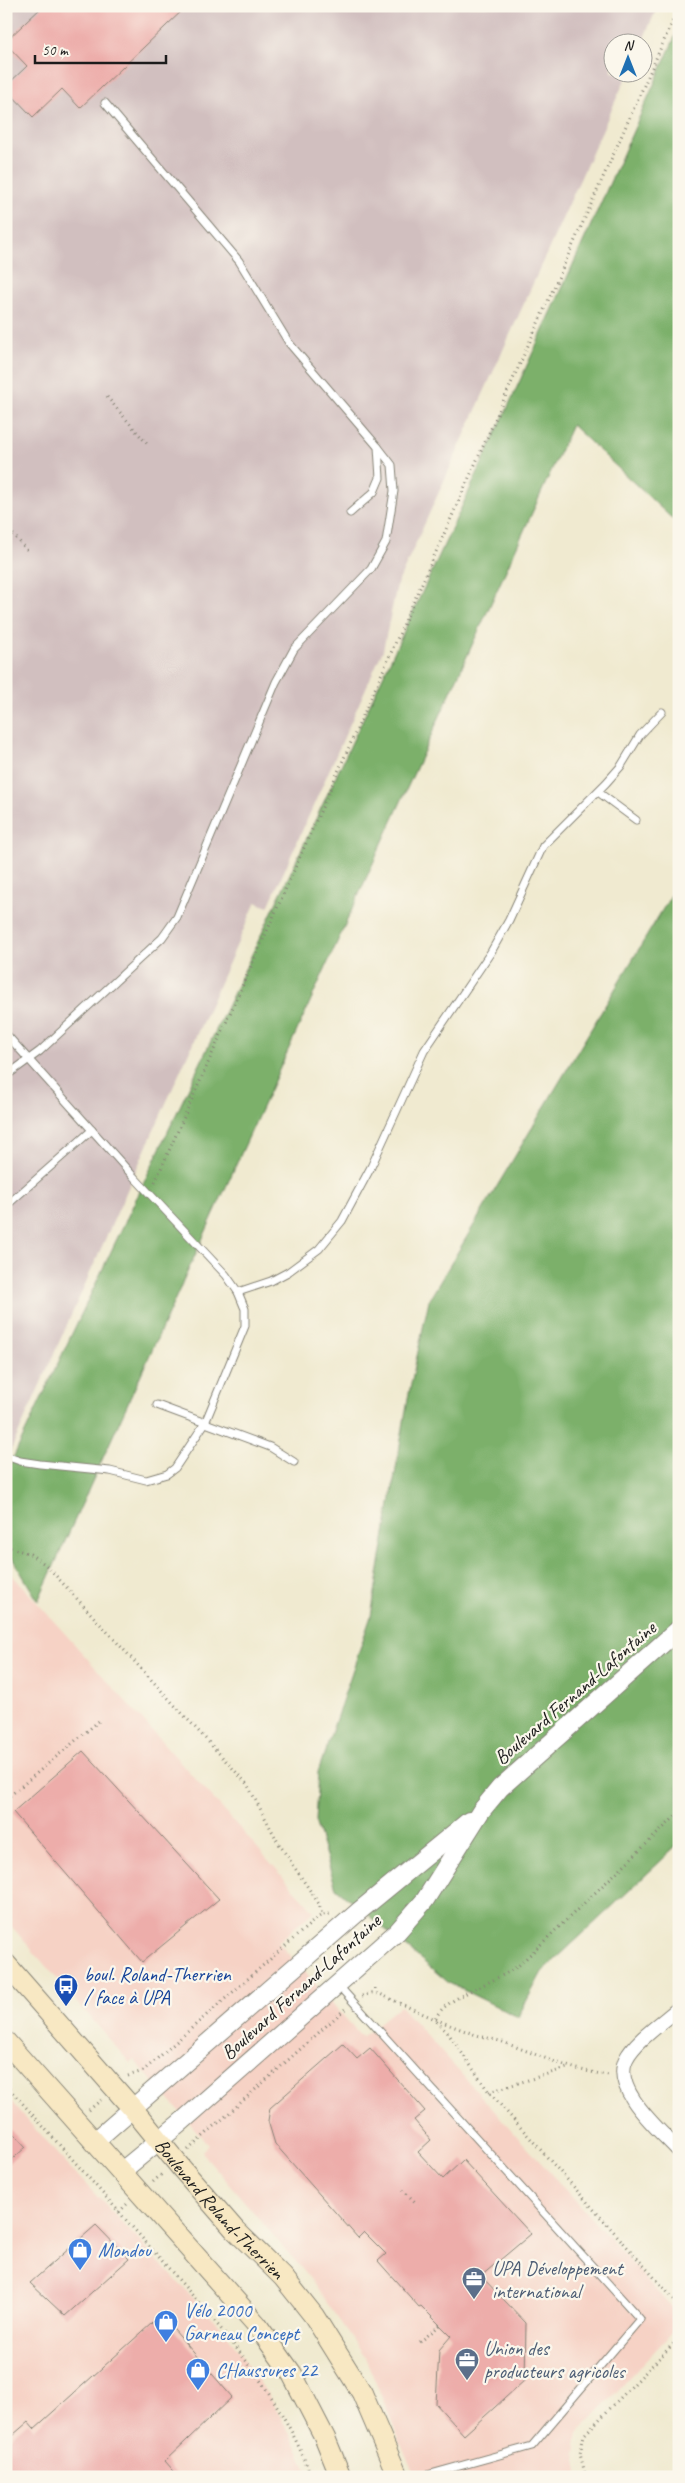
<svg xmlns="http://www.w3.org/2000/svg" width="685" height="2483" viewBox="0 0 685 2483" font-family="Caveat,sans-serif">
<rect width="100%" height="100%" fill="#fbf7ec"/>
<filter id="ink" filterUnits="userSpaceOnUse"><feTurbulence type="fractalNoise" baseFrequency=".02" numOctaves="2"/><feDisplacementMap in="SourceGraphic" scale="10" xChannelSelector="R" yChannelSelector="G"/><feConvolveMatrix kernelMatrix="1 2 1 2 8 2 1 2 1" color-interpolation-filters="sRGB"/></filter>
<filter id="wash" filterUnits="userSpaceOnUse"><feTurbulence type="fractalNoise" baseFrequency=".0096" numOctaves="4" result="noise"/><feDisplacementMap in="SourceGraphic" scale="20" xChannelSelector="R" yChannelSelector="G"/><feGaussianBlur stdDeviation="1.12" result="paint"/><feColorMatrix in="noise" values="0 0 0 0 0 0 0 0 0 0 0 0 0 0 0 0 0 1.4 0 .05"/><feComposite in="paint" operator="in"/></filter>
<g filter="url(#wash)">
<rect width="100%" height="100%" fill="#f0ead0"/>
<g fill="#f6d2c5">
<path d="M6 1568 314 1911 278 1942 362 2037 400 2006 679 2316V2325L578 2433 575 2454 579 2477H415L365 2357 308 2276 202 2152 209 2145 134 2060 130 2063 6 1920Z"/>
<path d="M6 2096 58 2155 228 2335 270 2398 299 2451 309 2477H6Z"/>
</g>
<path fill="#d1bfbf" d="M6 6H658L642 42H612V72L628 73 397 585 383 650 268 907 256 902 6 1461Z"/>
<g fill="#7bb06b" stroke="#4c6644">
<path d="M679 28V525L572 425 38 1601 6 1548V1473C233 993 464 514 679 28Z"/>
<path d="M679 873V1844L542 1972 518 2017 449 1983 336 1888 315 1821 318 1772 371 1616 408 1398 429 1300 676 887Z"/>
</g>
<g id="blocks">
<g fill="#edadaa">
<path d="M43 6H187L80 108 62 89 33 117 6 89V86L27 66 6 44V41Z"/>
<path d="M83 1751 219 1899 142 1962 13 1812Z"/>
<path d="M343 2044 357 2059 370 2048 425 2111 414 2120 431 2140 418 2152 443 2179 463 2160 531 2234 481 2276 526 2323 525 2380 464 2435 436 2404 439 2350 451 2336 421 2306 419 2307 378 2261 386 2254 364 2232 358 2238 275 2144 268 2121 270 2108Z"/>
<path d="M6 2125 26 2147 6 2165Z"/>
<path d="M96 2225 129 2259 65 2316 30 2283Z"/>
<path d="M161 2315 232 2397 165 2461 179 2477H6V2441L28 2422 34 2429Z"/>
</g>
</g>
</g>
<g filter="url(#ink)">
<use href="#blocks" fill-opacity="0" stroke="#868376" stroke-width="1"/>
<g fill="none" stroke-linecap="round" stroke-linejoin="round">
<defs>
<g id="service">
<path d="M105 103 239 261 289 343 378 447 380 478 374 492 350 513"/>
<path d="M598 792 636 820"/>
<path d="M6 1034 133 1176 226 1275 238 1292 245 1309V1326L205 1423 175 1468 167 1474 146 1480 110 1471 40 1464 20 1461 6 1456"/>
<path d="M6 1076 40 1051 162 938 177 917 276 682 294 649 371 569 386 542 394 491 392 465 378 447"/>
<path d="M6 1206 92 1130"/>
<path d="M238 1292 271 1281 288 1272 319 1249 342 1221 371 1167 424 1051 491 952 509 920 543 846 606 783 621 766 640 735 662 712"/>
<path d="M157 1405 270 1447 294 1462"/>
<path d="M338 1985 640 2319 532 2446 420 2477"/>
</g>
<path id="minor" d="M679 2008C663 2022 635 2041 626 2059 611 2090 660 2130 679 2151"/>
<g id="tertiary">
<path d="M95 2141 358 1912 469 1821"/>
<path d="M122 2171 179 2124 397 1932 425 1900 481 1811 500 1788 679 1629"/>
</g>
<g id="secondary">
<path id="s1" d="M6 1964 133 2109 182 2169 235 2230 283 2277 314 2316 362 2393 398 2477"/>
<path d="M6 2042 257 2325 292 2374 325 2438 341 2477"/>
</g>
</defs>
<use href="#service" stroke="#868376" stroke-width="9"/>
<use href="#minor" stroke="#868376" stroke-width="16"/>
<use href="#tertiary" stroke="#868376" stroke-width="20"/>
<use href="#secondary" stroke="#868376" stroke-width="22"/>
<g stroke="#868376" stroke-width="3" stroke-dasharray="1 4" stroke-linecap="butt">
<path d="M107 397 148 445"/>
<path d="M6 527 29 552"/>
<path d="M155 1182 679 7"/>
<path d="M6 1546 30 1554 46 1565 247 1784 279 1844 319 1904 322 1915"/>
<path d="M6 1799 99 1721"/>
<path d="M679 1813 519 1965C498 1982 442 1997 435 2020L448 2033 489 2092 679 2305"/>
<path d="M375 1988V1993"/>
<path d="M362 1996 372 1993 380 1994C410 2008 440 2022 471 2033 483 2038 496 2039 508 2044 544 2057 571 2071 610 2075"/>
<path d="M128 2076 143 2071 317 1918 322 1915 330 1914"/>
<path d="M6 2085C59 2144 112 2204 164 2263 221 2328 282 2394 311 2477"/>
<path d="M489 2092 567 2068"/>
<path d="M89 2110 101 2100"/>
<path d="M188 2150 345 2009"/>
<path d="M153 2182 163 2173"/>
<path d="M403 2190 417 2204"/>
<path d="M119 2212 127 2204"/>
<path d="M420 2342 440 2325"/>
<path d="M586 2477 580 2454 584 2435 679 2338"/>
</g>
<use href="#service" stroke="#fff" stroke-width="7"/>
<use href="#minor" stroke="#fff" stroke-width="14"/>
<use href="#tertiary" stroke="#fff" stroke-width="18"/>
<use href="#secondary" stroke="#f8e8c3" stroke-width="20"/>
</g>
</g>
<defs>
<symbol id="bus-pin" viewBox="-11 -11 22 30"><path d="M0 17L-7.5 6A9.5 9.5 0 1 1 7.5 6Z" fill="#1a4fb4" stroke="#fbf7ec"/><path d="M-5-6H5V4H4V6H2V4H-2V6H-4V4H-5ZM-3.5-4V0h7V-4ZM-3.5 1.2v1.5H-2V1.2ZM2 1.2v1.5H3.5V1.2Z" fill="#fff"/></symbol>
<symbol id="shop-pin" viewBox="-11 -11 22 30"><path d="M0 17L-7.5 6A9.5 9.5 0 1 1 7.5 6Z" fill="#3f7fe0" stroke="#fbf7ec"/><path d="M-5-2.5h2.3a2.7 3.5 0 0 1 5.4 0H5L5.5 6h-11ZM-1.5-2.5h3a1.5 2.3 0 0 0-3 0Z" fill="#fff"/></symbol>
<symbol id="office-pin" viewBox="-11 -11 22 30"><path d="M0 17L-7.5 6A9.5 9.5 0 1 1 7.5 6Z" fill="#5c6f8a" stroke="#fbf7ec"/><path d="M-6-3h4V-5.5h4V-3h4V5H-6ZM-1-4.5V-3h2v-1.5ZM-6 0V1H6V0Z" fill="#fff"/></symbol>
</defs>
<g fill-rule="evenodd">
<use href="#bus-pin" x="52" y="1972" width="28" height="38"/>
<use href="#shop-pin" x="66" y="2236" width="28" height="38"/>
<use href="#office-pin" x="460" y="2265" width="28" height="38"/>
<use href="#shop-pin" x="152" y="2308" width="28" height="38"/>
<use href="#office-pin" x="453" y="2346" width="28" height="38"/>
<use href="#shop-pin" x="184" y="2356" width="28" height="38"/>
</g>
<g text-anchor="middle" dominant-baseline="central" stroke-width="4.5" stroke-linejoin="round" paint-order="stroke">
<g font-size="20" fill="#1c1c1c" stroke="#fbf7ec">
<text transform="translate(575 1693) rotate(-41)">Boulevard Fernand-Lafontaine</text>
<text transform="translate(301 1987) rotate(-42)">Boulevard Fernand-Lafontaine</text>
<text stroke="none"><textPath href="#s1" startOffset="325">Boulevard Roland-Therrien</textPath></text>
</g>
<g font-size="20" fill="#164399" stroke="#fbf7ec" text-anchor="start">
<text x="84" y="1974">boul. Roland-Therrien<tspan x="84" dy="23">/ face à UPA</tspan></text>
</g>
<g font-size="20" fill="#366cbe" stroke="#fbf7ec" text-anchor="start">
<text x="98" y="2250">Mondou</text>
<text x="184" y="2310">Vélo 2000<tspan x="184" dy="23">Garneau Concept</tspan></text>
<text x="216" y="2370">CHaussures 22</text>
</g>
<g font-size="20" fill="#4e5e75" stroke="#fbf7ec" text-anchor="start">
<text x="492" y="2268">UPA Développement<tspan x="492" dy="23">international</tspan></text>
<text x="484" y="2348">Union des<tspan x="484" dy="23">producteurs agricoles</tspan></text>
</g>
</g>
<rect width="685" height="2483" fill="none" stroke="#fbf7ec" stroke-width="25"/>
<g transform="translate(628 58)"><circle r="24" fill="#fbf7ec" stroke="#a29f99"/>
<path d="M0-4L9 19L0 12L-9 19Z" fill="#1f6fb2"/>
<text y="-8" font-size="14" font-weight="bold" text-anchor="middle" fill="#1c1c1c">N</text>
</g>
<path d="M35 55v8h131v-8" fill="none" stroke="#1c1c1c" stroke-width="2.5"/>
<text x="42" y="55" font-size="15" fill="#1c1c1c" stroke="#fbf7ec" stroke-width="4" paint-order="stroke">50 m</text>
</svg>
